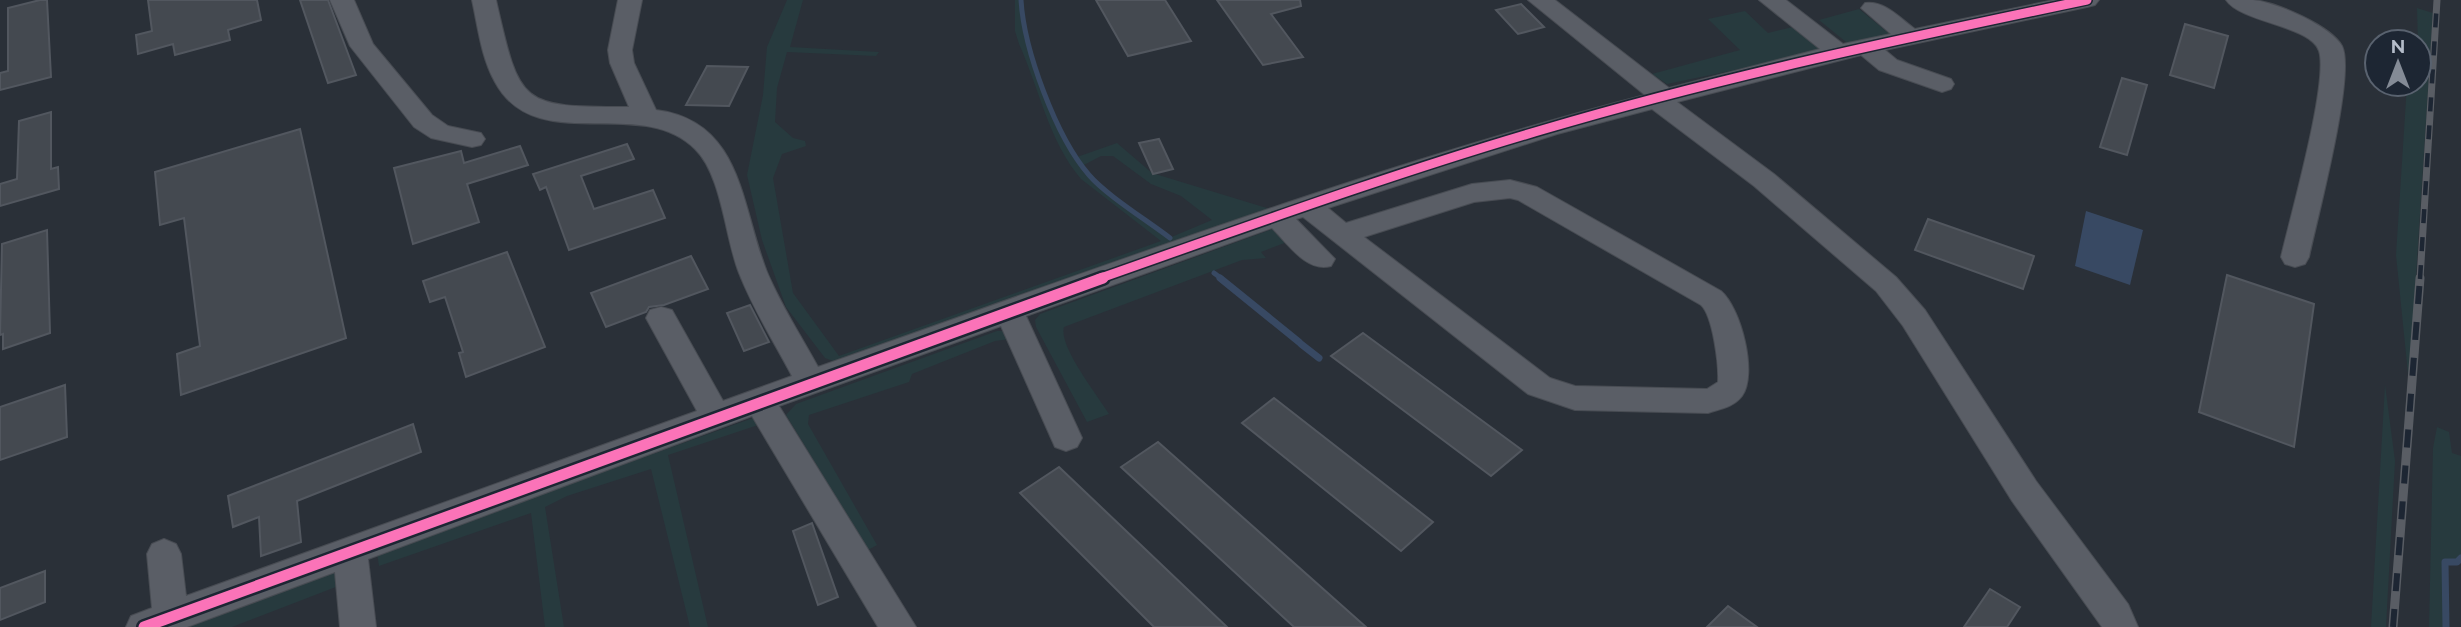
<svg xmlns="http://www.w3.org/2000/svg" width="2461" height="627" viewBox="0 0 2461 627" font-family="Raleway,sans-serif">
<rect width="100%" height="100%" fill="#2a3038"/>
<g fill="#273a3e">
<path d="M787 0H803L790 47 879 52 876 56 787 52 777 88 775 122 793 138 805 141 806 146 782 154 773 178 793 293 839 356 1161 241 1081 179C1049 142 1039 88 1019 44L1015 31V0H1020C1017 35 1062 150 1087 176 1110 199 1142 218 1169 238L1212 220 1181 196 1151 184 1113 156H1101L1082 166 1077 157 1117 143 1152 173 1270 209 847 360 833 361 825 358 786 307 762 240 747 175 763 95 767 47Z"/>
<path d="M2417 8 2433 13 2409 384 2396 255 2407 84H2419Z"/>
<path d="M1859 9 1891 35 1851 46 1819 20Z"/>
<path d="M1745 11 1768 33 1797 26 1826 51 1667 84 1652 74 1740 50 1708 19Z"/>
<path d="M1278 227 1300 237 1261 252 1266 258 1242 260 1064 327C1058 346 1098 396 1109 414L1087 422 1036 327 1035 320 1040 314Z"/>
<path d="M997 331H1002L1010 339 995 341 912 374 909 382 809 415 808 424 877 545 868 550 786 415 796 404Z"/>
<path d="M2385 385 2395 461 2386 627H2371Z"/>
<path d="M753 418 773 436 764 437 758 425 668 455 708 627H690L651 469 567 496 545 507 564 627H545L531 513 379 566 377 553Z"/>
<path d="M2437 427 2449 432 2452 453 2461 456V554L2454 560H2444V627H2429L2433 448Z"/>
<path d="M352 564 341 585 232 627H185Z"/>
</g>
<path fill="#384963" d="M2086 211 2143 230 2130 285 2075 266Z"/>
<g fill="none" stroke-linecap="round" stroke-linejoin="round">
<g stroke="#384963" stroke-width="5">
<path d="M1021 0C1024 50 1056 137 1089 175 1106 195 1148 221 1170 238"/>
<path d="M1214 273 1222 279"/>
</g>
<g stroke="#384963" stroke-width="7">
<path d="M1220 278 1299 342"/>
<path d="M1301 344 1319 358"/>
<path d="M2446 627 2445 562H2457L2461 558"/>
</g>
</g>
<g fill="#444950" stroke="#52575f" stroke-width="2">
<path d="M40 0H47L51 77 0 90V73L8 71V8Z"/>
<path d="M148 0H257L261 20 228 30 230 40 175 55 173 44 138 54 136 35 152 31Z"/>
<path d="M300 0H328L356 75 328 83Z"/>
<path d="M1096 0H1165L1191 41 1128 56Z"/>
<path d="M1217 0H1300L1301 6 1271 14 1303 57 1263 65Z"/>
<path d="M1521 4 1544 27 1518 34 1496 10Z"/>
<path d="M2185 24 2228 36 2214 88 2170 75Z"/>
<path d="M707 66 748 67 729 106 686 105Z"/>
<path d="M2122 78 2147 85 2127 155 2100 147Z"/>
<path d="M51 112V169L58 167 59 189 0 206V184L17 179 19 121Z"/>
<path d="M300 129 346 338 181 395 177 354 200 346 184 218 160 225 155 172Z"/>
<path d="M1159 139 1173 169 1153 174 1139 143Z"/>
<path d="M627 144 634 159 581 176 594 209 653 190 665 218 569 250 546 187 540 190 533 174Z"/>
<path d="M520 146 528 165 467 184 479 222 413 244 394 168 461 151 464 163Z"/>
<path d="M1928 219 2034 256 2023 289 1915 250Z"/>
<path d="M47 230 50 333 3 349V334L0 335 2 244Z"/>
<path d="M507 252 545 347 466 377 459 353 463 352 445 297 430 302 423 281Z"/>
<path d="M691 256 708 289 664 305 649 307 646 312 606 327 591 293Z"/>
<path d="M2227 275 2314 304 2294 447 2199 412Z"/>
<path d="M750 305 769 342 744 351 727 313Z"/>
<path d="M1363 333 1522 450 1491 476 1331 356Z"/>
<path d="M65 385 67 437 0 460V407Z"/>
<path d="M1274 398 1433 522 1401 551 1242 423Z"/>
<path d="M413 424 421 452 297 501 301 542 261 556 259 517 233 527 228 496Z"/>
<path d="M1158 442 1366 627H1294L1121 467Z"/>
<path d="M1059 467 1227 627H1154L1020 493Z"/>
<path d="M812 523 838 597 818 605 793 531Z"/>
<path d="M45 571V602L0 620V588Z"/>
<path d="M1990 589 2020 607 2007 627H1964Z"/>
<path d="M1728 606 1757 627H1707Z"/>
</g>
<g fill="none" stroke-linecap="round" stroke-linejoin="round">
<defs>
<g id="minor">
<path d="M330 0H354L373 44 432 115 448 126 481 133 485 139 481 145 472 147 431 138 414 127 350 46Z"/>
<path d="M472 0H496C520 106 520 107 629 107L610 63 608 50 618 0H642L632 50 634 63 656 110C743 121 741 207 767 272 781 305 801 336 818 367 1092 271 1364 168 1645 95L1528 0H1555L1669 88 1820 49 1759 0H1786L1843 44 1891 34 1861 8 1865 3C1884 0 1900 18 1915 29L2054 0H2099L2095 5 2087 7 1885 50 1897 60 1951 79 1954 84 1951 89 1942 92 1879 70 1861 55 1677 102 1774 174 1896 277 1925 310 2036 481 2128 604 2138 627H2102L2012 501 1903 326 1876 291 1754 186 1652 109 1557 134 1328 208 1346 223 1472 184 1510 180 1537 187 1721 291C1741 308 1758 374 1742 396 1734 407 1720 409 1708 413L1575 410 1528 394 1303 217 1296 219 1335 259 1331 266C1307 273 1288 244 1272 228L1026 316 1082 438 1077 447 1066 451 1055 447 1001 326 779 406 916 627H878L752 416 368 559 376 627H340L335 572 187 627H126L131 616 152 608 147 554 152 544 164 539 176 544 181 554 186 596 697 411 646 318 650 310 661 307 672 310 723 401 792 376C774 342 753 309 739 273 725 238 722 175 695 149 640 94 536 158 495 82 481 57 478 27 472 0ZM1510 198 1518 200 1701 305C1713 316 1719 365 1718 382L1707 389 1575 386 1550 378 1364 237 1474 202Z"/>
<path d="M2226 0C2235 0 2245 0 2253 0 2276 2 2331 26 2342 46 2356 74 2317 219 2309 257L2305 264 2295 267 2285 264 2281 257C2290 218 2329 81 2319 51 2317 45 2313 42 2309 39 2288 24 2239 19 2226 0Z"/>
</g>
</defs>
<use href="#minor" stroke="#484c53" stroke-width="2"/>
<use href="#minor" fill="#5a5e66" fill-rule="evenodd"/>
<defs>
<path id="rail-far1" d="M2420 279 2437 0"/>
<path id="rail" d="M2393 627 2420 278"/>
</defs>
<use href="#rail-far1" stroke="#595d64" stroke-width="7"/>
<use href="#rail" stroke="#595d64" stroke-width="9"/>
<use href="#rail-far1" stroke="#1d2633" stroke-width="4.5" stroke-dasharray="14" stroke-linecap="butt"/>
<use href="#rail" stroke="#1d2633" stroke-width="6" stroke-dasharray="18" stroke-linecap="butt"/>
<defs>
<path id="cycleway-far1" d="M1098 279C1246 227 1394 173 1545 129 1724 76 1905 38 2087 0"/>
<path id="cycleway" d="M144 627 1103 278"/>
</defs>
<use href="#cycleway-far1" stroke="#1d2633" stroke-width="12"/>
<use href="#cycleway" stroke="#1d2633" stroke-width="16"/>
<use href="#cycleway-far1" stroke="#fb73b8" stroke-width="9"/>
<use href="#cycleway" stroke="#fb73b8" stroke-width="11"/>
</g>
<g transform="translate(2398 63)"><circle r="33" fill="#1d2633" stroke="#59626f" stroke-width="2"/>
<path d="M0-5L12 26L0 18L-12 26Z" fill="#848b96"/>
<text y="-10" font-size="19" font-weight="bold" text-anchor="middle" fill="#b4bcc9">N</text>
</g>
</svg>
